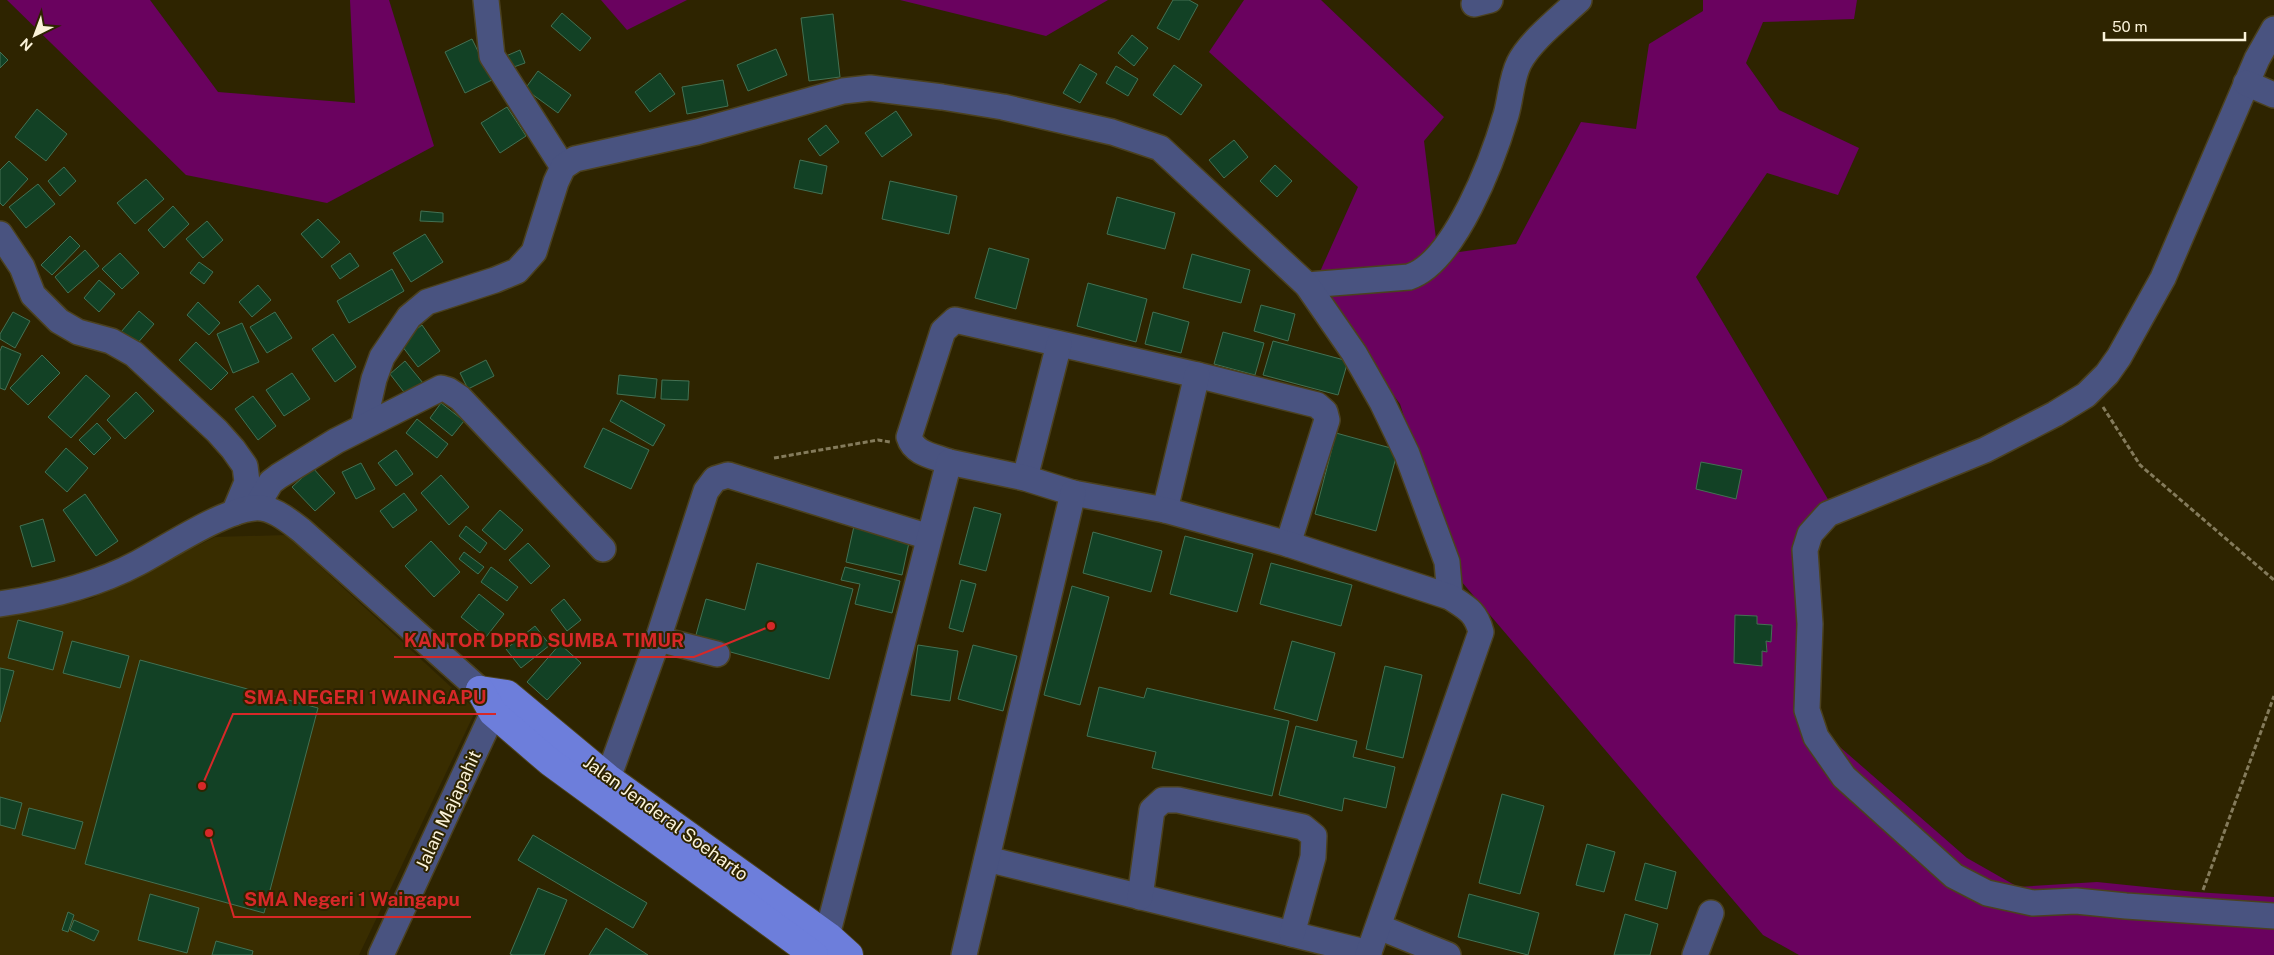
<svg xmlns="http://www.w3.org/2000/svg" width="2274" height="955" viewBox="0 0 2274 955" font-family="'Public Sans',sans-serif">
<rect width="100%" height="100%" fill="#2e2400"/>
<path fill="#392d00" d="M286 535 476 710 359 955H0V615L91 599 215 537Z"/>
<g fill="#6a025f">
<path d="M7 0H150L218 92 355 103 350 0H389L434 146 327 203 186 175Z"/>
<path d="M601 0H687L627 30Z"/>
<path d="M900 0H1108L1046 36Z"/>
<path d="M1244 0H1321L1444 117 1424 141 1438 255 1516 244 1581 122 1636 129 1649 44 1703 11V0H1857L1854 19 1763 22 1746 63 1779 110 1859 148 1838 195 1767 173 1696 277 1829 501 1803 536 1813 713 1825 734 1967 858 2018 887 2097 882 2195 892 2274 897V955H1799L1763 935 1455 574 1400 404 1314 285 1358 187 1209 52Z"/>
</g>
<g fill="#124125" stroke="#437153">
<path d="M1173 0H1189L1198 5 1179 40 1157 28Z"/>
<path d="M562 13 591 38 580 51 551 26Z"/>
<path d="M833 14 840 77 809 81 801 18Z"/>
<path d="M1132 35 1148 48 1134 66 1118 53Z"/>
<path d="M472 39 492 80 465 93 445 52Z"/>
<path d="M776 49 787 75 748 91 737 65Z"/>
<path d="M520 50 525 63 511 68 506 56Z"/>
<path d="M0 52 8 60 0 68Z"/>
<path d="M1080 64 1097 74 1080 103 1063 93Z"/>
<path d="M1174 65 1202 85 1181 115 1153 95Z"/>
<path d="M1116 66 1138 79 1128 96 1106 83Z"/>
<path d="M538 71 571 95 558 113 525 89Z"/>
<path d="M660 73 675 94 650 112 635 92Z"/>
<path d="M723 80 728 106 687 114 682 87Z"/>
<path d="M507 107 526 136 500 153 481 123Z"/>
<path d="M37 109 67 134 46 161 15 137Z"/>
<path d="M896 111 912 135 882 157 865 133Z"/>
<path d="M826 125 839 142 820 156 808 139Z"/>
<path d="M1234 140 1248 157 1224 178 1209 160Z"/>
<path d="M800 160 827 166 822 194 794 188Z"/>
<path d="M9 161 28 179 3 206 0 203V170Z"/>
<path d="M1275 165 1292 181 1277 197 1260 181Z"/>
<path d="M64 167 76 181 60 196 48 181Z"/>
<path d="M146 179 164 199 135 224 117 203Z"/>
<path d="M890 181 957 196 949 234 882 219Z"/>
<path d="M38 184 55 204 26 228 9 207Z"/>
<path d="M1117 197 1175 213 1165 249 1107 234Z"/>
<path d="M173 206 189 224 164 248 148 230Z"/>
<path d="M421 211 443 213V222L420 221Z"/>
<path d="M318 219 340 242 322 258 301 234Z"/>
<path d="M207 221 223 240 203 258 186 239Z"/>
<path d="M425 234 443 262 411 282 393 253Z"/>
<path d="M70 236 80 246 52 275 41 265Z"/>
<path d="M989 248 1029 259 1016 309 975 298Z"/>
<path d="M85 250 99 266 68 293 55 277Z"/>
<path d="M120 253 139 273 122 289 102 269Z"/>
<path d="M350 253 359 266 340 279 331 266Z"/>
<path d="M1192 254 1250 270 1241 303 1183 288Z"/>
<path d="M199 262 213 272 204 284 190 273Z"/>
<path d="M392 269 404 291 349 323 337 301Z"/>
<path d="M99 280 115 294 99 312 84 298Z"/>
<path d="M1088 283 1147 299 1136 342 1077 326Z"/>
<path d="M258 285 271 300 252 317 239 302Z"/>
<path d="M198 302 220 323 209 335 187 315Z"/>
<path d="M1261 305 1295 314 1288 341 1254 331Z"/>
<path d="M139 311 154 324 136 345 121 332Z"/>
<path d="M13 312 30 321 15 348 0 339V334Z"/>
<path d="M275 312 292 338 267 353 250 327Z"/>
<path d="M1153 312 1189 322 1181 353 1145 344Z"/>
<path d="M242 323 259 362 233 373 217 334Z"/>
<path d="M422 325 440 351 418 367 399 342Z"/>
<path d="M1223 332 1264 343 1255 375 1214 364Z"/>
<path d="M333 334 356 367 335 382 312 349Z"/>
<path d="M1273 341 1348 361 1338 395 1263 375Z"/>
<path d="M196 342 228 373 211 390 179 360Z"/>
<path d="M2 346 21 354 5 390 0 388V351Z"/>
<path d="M42 355 60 373 28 405 10 388Z"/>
<path d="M486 360 494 376 468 389 460 373Z"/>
<path d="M405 361 423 383 407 396 390 374Z"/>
<path d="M292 373 310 399 284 416 266 390Z"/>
<path d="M86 375 110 396 71 438 48 417Z"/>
<path d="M619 375 657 379 655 398 617 394Z"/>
<path d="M662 380 689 381 688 400 661 399Z"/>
<path d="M136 392 154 411 125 439 107 420Z"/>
<path d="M253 396 276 426 258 440 235 409Z"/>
<path d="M621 400 665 425 653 446 610 421Z"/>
<path d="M441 403 464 421 452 436 430 418Z"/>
<path d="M417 419 448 444 437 458 406 433Z"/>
<path d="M97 423 111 438 94 455 79 440Z"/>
<path d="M603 428 649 450 631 489 584 467Z"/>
<path d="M1336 433 1398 450 1376 531 1315 514Z"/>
<path d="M66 448 88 468 67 492 45 472Z"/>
<path d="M396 450 413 474 396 486 378 463Z"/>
<path d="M1701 462 1742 470 1736 499 1696 489Z"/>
<path d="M361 463 375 489 356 499 342 472Z"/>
<path d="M313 468 335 493 315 511 292 487Z"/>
<path d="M441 475 469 507 449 525 421 493Z"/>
<path d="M404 493 417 510 393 528 380 511Z"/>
<path d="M85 494 118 541 96 556 63 510Z"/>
<path d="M974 507 1001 514 986 571 959 564Z"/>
<path d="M500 510 523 530 505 550 482 530Z"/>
<path d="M43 519 55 561 32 567 20 526Z"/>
<path d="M466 526 487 543 480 553 459 536Z"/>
<path d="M854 526 910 538 902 575 846 562Z"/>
<path d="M1093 532 1162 551 1151 592 1083 573Z"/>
<path d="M1185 536 1253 554 1237 612 1170 594Z"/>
<path d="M431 541 460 572 434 597 405 566Z"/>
<path d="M528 543 550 566 531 584 509 560Z"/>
<path d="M464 552 484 567 478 574 459 559Z"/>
<path d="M757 563 853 589 829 679 694 642 706 599 745 610Z"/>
<path d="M1271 563 1352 585 1341 626 1260 604Z"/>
<path d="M491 567 518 587 507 601 481 582Z"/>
<path d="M845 567 900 581 892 613 855 604 860 584 841 580Z"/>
<path d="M961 580 976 584 963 632 949 628Z"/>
<path d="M1072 586 1109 597 1080 705 1044 695Z"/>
<path d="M479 594 504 614 486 637 461 617Z"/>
<path d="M564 599 581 620 567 631 551 610Z"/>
<path d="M1735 615 1757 616V624L1772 625 1771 642 1766 641 1767 652 1762 651V666L1734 663Z"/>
<path d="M18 620 63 632 53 670 8 658Z"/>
<path d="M535 626 550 645 521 668 506 649Z"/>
<path d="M72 641 129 656 120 688 63 673Z"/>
<path d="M1292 641 1335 653 1317 721 1274 709Z"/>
<path d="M560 644 581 663 547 700 527 682Z"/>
<path d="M918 645 958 651 950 701 911 695Z"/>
<path d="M973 645 1017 656 1003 711 958 699Z"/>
<path d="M140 660 318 708 264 913 85 864Z"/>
<path d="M1385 666 1422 675 1403 758 1366 749Z"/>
<path d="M0 668 14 671 0 722Z"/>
<path d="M1099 687 1144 698 1147 688 1289 721 1272 796 1152 768 1156 752 1087 736Z"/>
<path d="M1296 726 1357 741 1353 757 1395 767 1386 808 1344 798 1342 811 1279 795Z"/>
<path d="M1502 794 1544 806 1520 894 1479 883Z"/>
<path d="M0 797 22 803 15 829 0 825Z"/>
<path d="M29 808 83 822 75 849 22 835Z"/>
<path d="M533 835 647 903 633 928 518 860Z"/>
<path d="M1587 844 1615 852 1604 892 1576 885Z"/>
<path d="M1645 863 1676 872 1667 909 1635 900Z"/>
<path d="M538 888 567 900 544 955H513L510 954Z"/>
<path d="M150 894 199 908 187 953 138 940Z"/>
<path d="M1469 894 1539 913 1528 955 1458 937Z"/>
<path d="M68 912 74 915 68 932 62 930Z"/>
<path d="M1625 914 1658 924 1650 955H1614Z"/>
<path d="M74 920 99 931 94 941 70 930Z"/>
<path d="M606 928 648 955H589Z"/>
<path d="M216 941 253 951 252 955H212Z"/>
</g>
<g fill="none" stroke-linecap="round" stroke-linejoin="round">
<defs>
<g id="minor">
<path d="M486 0 492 56 563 167"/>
<path d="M1474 4 1490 0"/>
<path d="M2274 29 2257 59 2163 278 2119 357 2107 374 2086 395 2055 414 1985 450 1828 514 1810 534 1805 550 1810 624 1807 710 1816 737 1844 777 1954 876 1987 893 2033 903 2076 901 2126 906 2274 916"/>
<path d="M2246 83 2274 95"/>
<path d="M0 234 22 267 33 295 59 321 78 332 111 341 134 354 217 431 233 449 245 466 247 482 234 513"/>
<path d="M1307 285 1409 277C1455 262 1493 159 1506 115 1511 98 1511 79 1519 63 1530 41 1561 17 1579 0"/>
<path d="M363 427 374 379 382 357 409 317 427 302 495 280 517 271 534 252 556 182 563 167 575 159 697 132 843 91 870 88 942 97 1003 107 1112 132 1160 148 1307 285 1354 353 1382 402 1407 454 1447 562 1450 597"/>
<path d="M949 462C934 456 914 454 909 437L943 331 955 320 1197 375 1317 405 1325 412 1327 420 1288 544"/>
<path d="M1025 478 1059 344"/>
<path d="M256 507 271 482 279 476 336 441 441 388 448 390 460 398 603 549"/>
<path d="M1165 510 1197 375"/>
<path d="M0 604C48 597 95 586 138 563 168 547 222 511 254 508 271 506 288 520 301 530L480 690"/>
<path d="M658 639 717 654"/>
<path d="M608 778 658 639 706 491 715 479 728 475 929 537"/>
<path d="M987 859 1369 953"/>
<path d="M1140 897 1152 810 1163 800H1178L1303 827 1314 836 1313 857 1292 934"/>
<path d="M1379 927 1448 955"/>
<path d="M381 955 493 713 505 696"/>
<path d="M822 955 949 462 1025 478 1073 493 1165 510 1288 544 1450 597C1467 608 1476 612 1481 632L1368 955"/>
<path d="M964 955 1073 493"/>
<path d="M1695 955 1711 913"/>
</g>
<g id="major">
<path d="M480 690 507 694 608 778 828 936 849 955"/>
<path d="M480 690 493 713 550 762 814 955"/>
</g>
</defs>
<use href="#minor" stroke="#4b411e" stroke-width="28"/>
<use href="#major" stroke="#4b411e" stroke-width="30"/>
<g stroke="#847b5b" stroke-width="3" stroke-dasharray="5 2.5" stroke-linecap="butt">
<path d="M2103 407 2140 465 2274 580"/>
<path d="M774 458 878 440 890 442"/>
<path d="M2203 890 2274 696"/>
</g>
<use href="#minor" stroke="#495380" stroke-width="25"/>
<use href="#major" stroke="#6d7edb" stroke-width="28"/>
</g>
<g text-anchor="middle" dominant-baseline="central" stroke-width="4" stroke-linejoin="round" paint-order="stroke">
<g font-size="18" fill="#fbf3d9" stroke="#2e2400">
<text transform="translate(448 810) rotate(-65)">Jalan Majapahit</text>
<text transform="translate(666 818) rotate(36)">Jalan Jenderal Soeharto</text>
</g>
</g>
<path fill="none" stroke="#d62828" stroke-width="2" d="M771 626L694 657H394M202 786L233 714H496M209 833L234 917H471"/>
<g fill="#d62828" stroke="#2e2400" stroke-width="2">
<circle cx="771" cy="626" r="5"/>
<circle cx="202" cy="786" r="5"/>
<circle cx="209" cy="833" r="5"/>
</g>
<g font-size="19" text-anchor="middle" font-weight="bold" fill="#d62828" stroke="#2e2400" stroke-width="4" stroke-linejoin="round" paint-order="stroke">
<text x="544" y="647">KANTOR DPRD SUMBA TIMUR</text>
<text x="365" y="704">SMA NEGERI 1 WAINGAPU</text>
<text x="352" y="906">SMA Negeri 1 Waingapu</text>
</g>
<g transform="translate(35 35) rotate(222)" stroke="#2e2400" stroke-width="4" paint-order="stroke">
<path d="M0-4L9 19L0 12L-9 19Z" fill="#fbf3d9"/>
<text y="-8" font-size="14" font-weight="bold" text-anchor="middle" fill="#fbf3d9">N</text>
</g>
<path d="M2104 32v8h141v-8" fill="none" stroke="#fbf3d9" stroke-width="2.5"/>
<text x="2112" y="32" font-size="15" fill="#fbf3d9" stroke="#2e2400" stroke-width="4" paint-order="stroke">50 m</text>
</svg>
